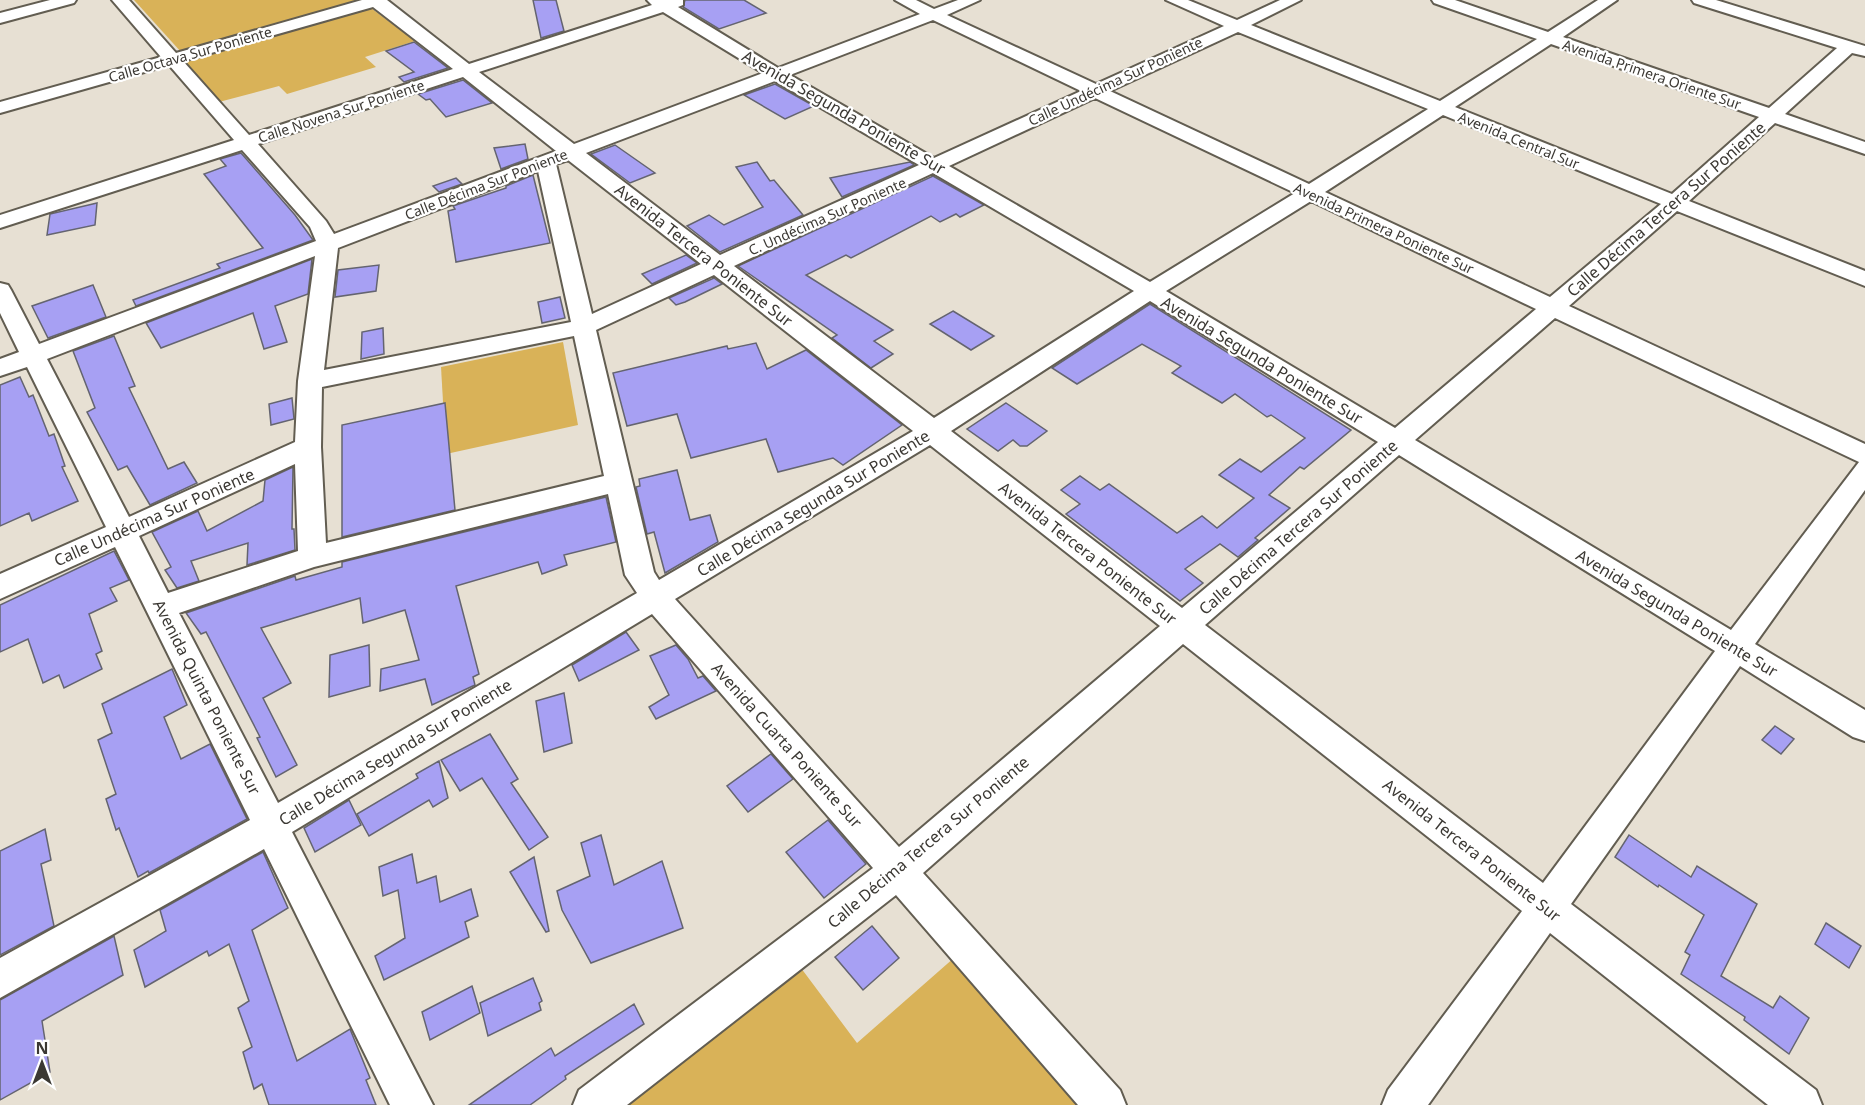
<svg xmlns="http://www.w3.org/2000/svg" width="1865" height="1105" viewBox="0 0 1865 1105" font-family="'Noto Sans',sans-serif">
<rect width="100%" height="100%" fill="#e7e0d3"/>
<g fill="#d9b258">
<path d="M134 0H360L181 52Z"/>
<path d="M371 8 415 41 365 57 376 67 287 94 279 86 219 102 182 62Z"/>
<path d="M563 342 578 425 446 454 441 367Z"/>
<path d="M955 957 1088 1105H621L801 968 857 1043Z"/>
</g>
<g fill="#a7a0f3" stroke="#646470" stroke-width="1.5">
<path d="M533 0H556L564 31 541 38Z"/>
<path d="M685 0H744L766 13 719 29 683 7Z"/>
<path d="M414 42 448 68 404 82 399 77 414 72 386 51Z"/>
<path d="M463 80 492 103 446 117 430 99 426 100 418 94Z"/>
<path d="M775 84 814 106 785 119 744 95Z"/>
<path d="M525 144 528 159 501 169 494 148Z"/>
<path d="M615 145 655 173 630 183 591 154Z"/>
<path d="M241 153 295 215 313 240 136 306 133 300 220 268 217 264 263 248 204 174 226 166 220 159Z"/>
<path d="M757 162 770 181 774 180 803 215 720 252 687 226 709 215 724 225 763 207 736 167Z"/>
<path d="M910 162 914 165 842 197 830 178Z"/>
<path d="M533 175 550 243 456 262 448 211 455 209 453 206 506 188V186Z"/>
<path d="M933 176 984 205 960 217 956 214 940 222 931 216 851 258 846 255 806 275 893 330 874 341 893 354 871 368 832 338 837 335 738 266Z"/>
<path d="M456 178 462 184 439 192 433 186Z"/>
<path d="M97 203 95 225 47 235 50 214Z"/>
<path d="M686 255 697 263 652 284 642 274Z"/>
<path d="M312 259 308 294 275 306 287 342 264 349 253 313 161 348 146 323Z"/>
<path d="M379 265 376 291 335 297 338 270Z"/>
<path d="M714 278 722 284 685 302 676 305 669 298Z"/>
<path d="M93 285 106 317 48 338 32 306Z"/>
<path d="M560 297 565 318 542 323 538 302Z"/>
<path d="M1150 304 1351 430 1304 469 1300 467 1269 495 1290 508 1255 538 1258 540 1238 557 1220 544 1185 569 1203 583 1180 601 1066 514 1080 504 1061 490 1080 476 1100 490 1109 484 1177 533 1202 516 1217 528 1254 498 1219 475 1240 459 1261 472 1305 438 1271 415 1267 417 1235 394 1222 403 1172 373 1181 366 1142 344 1077 384 1052 368Z"/>
<path d="M953 311 994 336 971 350 930 324Z"/>
<path d="M383 328 384 354 361 359 362 332Z"/>
<path d="M114 336 135 386 129 388 168 469 184 462 197 483 150 505 127 466 118 470 87 412 95 408 73 351Z"/>
<path d="M756 343 767 369 806 350 902 425 843 465 833 458 778 472 766 439 691 458 677 414 627 426 613 373 727 346 728 349Z"/>
<path d="M20 377 29 397 33 395 49 436 54 434 65 466 62 467 78 501 32 521 29 513 0 526V385Z"/>
<path d="M292 398 294 419 271 425 269 404Z"/>
<path d="M445 403 455 510 342 537V425Z"/>
<path d="M1006 403 1047 431 1027 446H1020L1013 440 998 451 967 429Z"/>
<path d="M293 467 292 529H294L295 550 247 565 248 543 191 561 199 581 177 588 165 570 171 567 152 532 198 511 207 531 263 501 265 480Z"/>
<path d="M677 470 690 520 710 515 718 542 665 573 654 532 647 534 636 487 640 486 639 479Z"/>
<path d="M606 497 616 542 564 555 567 565 542 574 538 562 456 586 479 674 473 677 475 685 432 705 425 679 380 691 381 669 419 660 405 610 363 623 360 598 261 628 291 683 263 698 297 765 276 777 257 738 260 737 206 632 201 634 186 613 295 576 296 580 342 567V562Z"/>
<path d="M114 551 129 580 110 588 117 601 89 614 102 651 96 654 102 669 64 688 59 675 43 683 28 639 0 652V605Z"/>
<path d="M626 632 639 650 579 681 572 665Z"/>
<path d="M369 645 370 686 329 697 330 655Z"/>
<path d="M676 645 688 659 698 678 703 676 716 691 656 719 649 707 669 695 650 656Z"/>
<path d="M172 669 187 705 164 717 181 759 210 744 247 819 149 873 148 871 138 877 119 828 116 830 106 799 116 794 98 740 112 733 102 704Z"/>
<path d="M564 693 572 743 544 752 536 701Z"/>
<path d="M1775 726 1794 739 1781 754 1762 740Z"/>
<path d="M490 734 518 779 511 783 548 837 529 850 482 778 460 791 441 760Z"/>
<path d="M771 754 793 779 748 812 727 786Z"/>
<path d="M439 761 448 798 433 807 429 800 369 836 357 814 418 778 416 774Z"/>
<path d="M349 800 361 825 315 852 304 828Z"/>
<path d="M828 820 866 864 824 898 786 852Z"/>
<path d="M45 829 51 860 41 864 54 926 0 955V851Z"/>
<path d="M601 835 614 885 662 861 683 928 591 963 562 910 557 891 590 876 581 843Z"/>
<path d="M1629 835 1691 877 1697 866 1757 904 1721 976 1773 1008 1780 996 1809 1018 1789 1054 1744 1020 1745 1017 1681 974 1690 955 1685 952 1704 915 1659 885 1658 887 1615 857Z"/>
<path d="M263 852 288 908 252 930 297 1061 350 1029 370 1078 366 1080 376 1105H269L262 1084 254 1089 243 1052 252 1047 238 1008 249 1001 229 944 209 956 207 951 145 987 134 950 166 931 160 910Z"/>
<path d="M412 854 417 883 436 876 440 902 471 889 478 916 465 922 469 937 384 980 375 956 405 938 398 890 383 896 379 867Z"/>
<path d="M534 857 549 931 546 932 510 872Z"/>
<path d="M1826 923 1861 946 1849 968 1815 944Z"/>
<path d="M872 926 899 958 863 990 835 957Z"/>
<path d="M114 936 123 975 42 1021 50 1072 0 1100V1000Z"/>
<path d="M533 978 542 1001 539 1003 541 1010 488 1036 480 1003Z"/>
<path d="M472 986 480 1013 430 1040 422 1012Z"/>
<path d="M634 1004 644 1024 565 1076 566 1079 530 1105H469L551 1048 555 1056Z"/>
</g>
<g fill="none" stroke-linecap="round" stroke-linejoin="round">
<defs>
<g id="minor">
<path d="M50 0H76L74 3 0 23V13Z"/>
<path d="M112 0H129L176 53 362 0H387L469 64 652 5 647 0H683V5L678 7 778 68 920 14 895 0H916L934 9 958 0H980L947 15 1096 84 1224 26 1166 0H1188L1237 20 1280 0H1301L1251 25 1440 101 1537 39 1434 3 1432 0H1455L1548 32 1598 0H1617L1563 37 1769 108 1837 48 1694 3 1692 0H1716L1865 46V56L1852 53 1785 114 1865 142V154L1775 123 1689 201 1865 271V286L1677 211 1569 306 1865 444V490L1755 644 1865 710V741L1853 737 1740 666 1571 904 1816 1090 1822 1105H1768L1550 933 1428 1105H1382L1388 1090 1522 911 1183 644 923 873 1120 1090 1126 1105H1078L896 895 627 1105H573L579 1090 873 868 652 614 292 832 433 1105H390L264 849 0 998V958L250 820 115 547 0 599V574L106 527 27 367 0 376V359L19 352 0 313V283L8 285 11 290 39 344 316 241 310 227 242 150 0 228V215L234 140 169 65 0 113V102L161 57ZM373 7 453 69 249 135 183 61ZM663 12 763 73 574 144 479 72ZM933 20 1081 91 934 158 790 75ZM1238 32 1428 109 1309 184 1110 91ZM1551 44 1759 117 1672 194 1455 107ZM463 77 556 151 334 234 326 221 258 144ZM775 81 919 165 720 255 586 153ZM1095 98 1295 193 1150 282 949 166ZM1443 115 1661 204 1550 297 1325 192ZM568 160 701 264 592 314 556 164ZM538 171 571 322 324 370 338 248ZM933 173 1134 291 934 418 734 266ZM1311 201 1536 309 1395 428 1166 291ZM315 256 298 381 295 442 129 517 47 359ZM714 275 913 431 659 580 654 572 596 330ZM1150 301 1378 442 1182 608 951 431ZM1555 318 1859 462 1731 630 1415 440ZM574 336 604 476 326 543 321 447 322 387ZM930 445 1160 626 899 847 675 599ZM1399 455 1715 651 1543 883 1205 625ZM295 464 298 551 168 593 139 536ZM608 494 625 575 637 593 278 803 179 613 314 567Z"/>
</g>
</defs>
<use href="#minor" stroke="#625d51" stroke-width="4"/>
<use href="#minor" fill="#fff" fill-rule="evenodd"/>
</g>
<g text-anchor="middle" dominant-baseline="central" stroke-width="4.5" stroke-linejoin="round" paint-order="stroke">
<g font-size="14" fill="#3b3833" stroke="#fff">
<text transform="translate(190 54) rotate(-16)">Calle Octava Sur Poniente</text>
<text transform="translate(1652 74) rotate(19)">Avenida Primera Oriente Sur</text>
<text transform="translate(1115 81) rotate(-25)">Calle Undécima Sur Poniente</text>
<text transform="translate(341 111) rotate(-18)">Calle Novena Sur Poniente</text>
<text transform="translate(1519 140) rotate(22)">Avenida Central Sur</text>
<text transform="translate(486 184) rotate(-21)">Calle Décima Sur Poniente</text>
<text transform="translate(827 216) rotate(-24)">C. Undécima Sur Poniente</text>
<text transform="translate(1384 228) rotate(25)">Avenida Primera Poniente Sur</text>
</g>
<g font-size="16" fill="#3b3833" stroke="#fff">
<text transform="translate(844 112) rotate(30)">Avenida Segunda Poniente Sur</text>
<text transform="translate(1666 209) rotate(-41)">Calle Décima Tercera Sur Poniente</text>
<text transform="translate(704 255) rotate(38)">Avenida Tercera Poniente Sur</text>
<text transform="translate(1262 360) rotate(31)">Avenida Segunda Poniente Sur</text>
<text transform="translate(813 503) rotate(-31)">Calle Décima Segunda Sur Poniente</text>
<text transform="translate(154 517) rotate(-24)">Calle Undécima Sur Poniente</text>
<text transform="translate(1298 527) rotate(-41)">Calle Décima Tercera Sur Poniente</text>
<text transform="translate(1088 553) rotate(38)">Avenida Tercera Poniente Sur</text>
<text transform="translate(1677 613) rotate(31)">Avenida Segunda Poniente Sur</text>
<text transform="translate(207 697) rotate(63)">Avenida Quinta Poniente Sur</text>
<text transform="translate(787 745) rotate(48)">Avenida Cuarta Poniente Sur</text>
<text transform="translate(395 752) rotate(-31)">Calle Décima Segunda Sur Poniente</text>
<text transform="translate(928 842) rotate(-40)">Calle Décima Tercera Sur Poniente</text>
<text transform="translate(1472 850) rotate(38)">Avenida Tercera Poniente Sur</text>
</g>
</g>
<g transform="translate(42 1063)" stroke="#ffffff" stroke-width="4.5" paint-order="stroke">
<path d="M0-4.5L10 22L0 15L-10 22Z" fill="#3b3833"/>
<text y="-9" font-size="16" font-weight="bold" text-anchor="middle" fill="#3b3833">N</text>
</g>
</svg>
